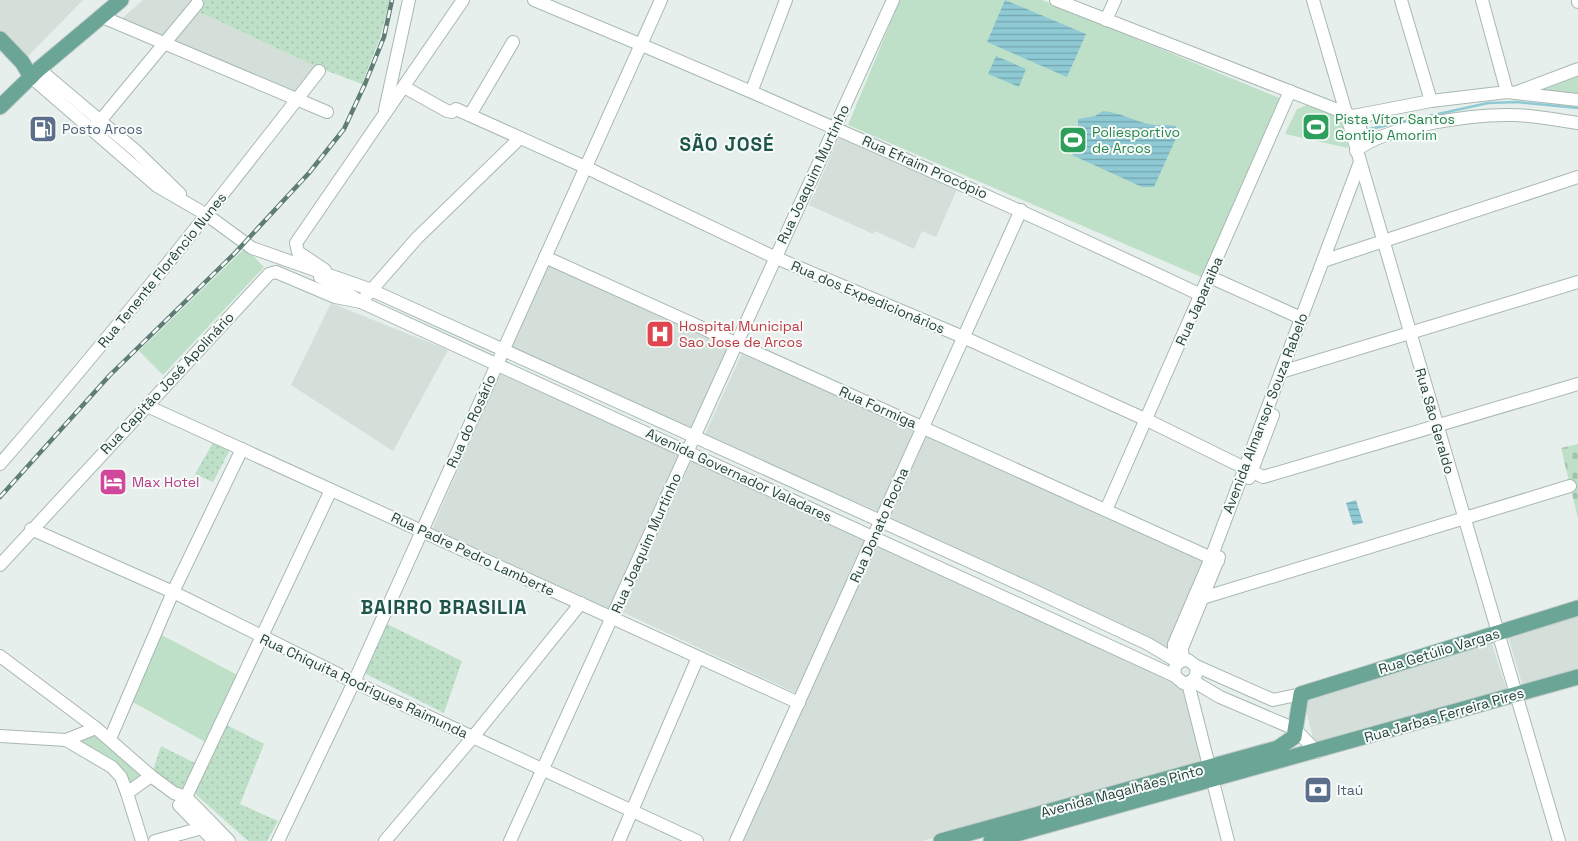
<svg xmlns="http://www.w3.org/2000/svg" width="1578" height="841" viewBox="0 0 1578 841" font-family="'Space Grotesk',sans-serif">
<defs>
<pattern id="grass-dots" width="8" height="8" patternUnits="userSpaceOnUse" patternTransform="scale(1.25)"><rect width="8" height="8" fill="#bfe0c8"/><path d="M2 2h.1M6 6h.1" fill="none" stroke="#a4c1ad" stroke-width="1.8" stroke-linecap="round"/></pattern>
<pattern id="cemetery-stones" width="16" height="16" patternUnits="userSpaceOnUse" patternTransform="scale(1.25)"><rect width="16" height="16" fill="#bfe0c8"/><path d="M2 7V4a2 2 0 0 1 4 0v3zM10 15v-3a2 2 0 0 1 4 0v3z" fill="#a4c1ad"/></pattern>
<pattern id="water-rules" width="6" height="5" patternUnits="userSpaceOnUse" patternTransform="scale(1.25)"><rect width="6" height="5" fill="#8ec9d4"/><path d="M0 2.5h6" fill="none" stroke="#74a5ad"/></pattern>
</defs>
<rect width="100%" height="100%" fill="#e6efeb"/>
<g fill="#d4dfda">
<path d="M0 0H83L25 59 0 32Z"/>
<path d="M143 0H204L165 40 119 21Z"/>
<path d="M198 9 199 12 317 67 297 97 171 41Z"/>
<path d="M841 133 958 187 936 237 922 231 914 249 875 231 873 234 809 205Z"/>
<path d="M549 263 730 344 693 429 509 349Z"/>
<path d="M331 303 448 350 393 451 291 385Z"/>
<path d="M743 351 918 430 879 512 704 436Z"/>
<path d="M500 374 679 454 611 610 431 531Z"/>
<path d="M926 432 1208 561 1169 648 887 519Z"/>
<path d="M693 457 868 538 798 694 622 612Z"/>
<path d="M877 544 1185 683 1206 762 923 841H741Z"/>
<path d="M1578 611V671L1523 687 1507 633Z"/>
<path d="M1491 641 1507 691 1318 743 1314 742 1303 699Z"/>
</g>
<g fill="url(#grass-dots)">
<path d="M204 0H390L380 38 362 84 317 67 199 12Z"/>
<path d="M214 441 231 448 213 482 195 474Z"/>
<path d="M387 624 462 661 444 713 364 673Z"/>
<path d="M227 725 264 744 240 804 278 821 267 841H248L192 791Z"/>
<path d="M161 746 201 766 186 797 151 776Z"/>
</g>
<path fill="url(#cemetery-stones)" d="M1578 444V518L1561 448Z"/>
<g fill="#bfe0c8">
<path d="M900 0H1042L1282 99 1206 279 848 125Z"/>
<path d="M1578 69V100L1515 93Z"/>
<path d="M1307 105 1342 119 1348 148 1285 134 1297 109Z"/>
<path d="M245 248 264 267 163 375 139 351Z"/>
<path d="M156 632 243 678 211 745 127 699Z"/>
<path d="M96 728 151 776 127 793 119 776 66 740Z"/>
</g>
<g fill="url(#water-rules)">
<path d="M1005 0 1086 34 1067 77 987 42Z"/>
<path d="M996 56 1026 69 1019 87 988 74Z"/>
<path d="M1103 111C1118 112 1133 120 1148 124 1158 126 1166 124 1176 126L1177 136 1154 187H1142L1072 155 1078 145 1073 137 1078 127V119L1095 116Z"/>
<path d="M1356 500 1363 523 1353 525 1346 503Z"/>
</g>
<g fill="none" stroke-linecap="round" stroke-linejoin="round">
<path stroke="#8ec9d4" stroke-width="2.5" d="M1370 129 1488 103 1517 102 1578 108"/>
<defs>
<g id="minor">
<path d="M534 0C759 93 981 191 1201 295"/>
<path d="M1056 0 1353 116 1431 101 1507 92 1578 100"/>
<path d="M1313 0 1559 841"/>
<path d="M1401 0 1431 101"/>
<path d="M1482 0 1507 92"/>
<path d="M1578 0V2"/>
<path d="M100 16 327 112"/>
<path d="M1106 20 1115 0"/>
<path d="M39 69 136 151 180 194"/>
<path d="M31 77 157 186 207 215 252 248 369 289 1026 587 1148 644 1178 662"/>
<path d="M404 87 447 111 452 112 456 109 585 167 774 257 963 337 1147 420 1263 477 1578 384"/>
<path d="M752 90 786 0"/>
<path d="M1517 92 1578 69"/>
<path d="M385 110 409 0"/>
<path d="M1370 114 1363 118 1359 128 1365 137 1377 138"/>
<path d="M470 115 513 42"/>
<path d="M95 127 197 4"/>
<path d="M1356 151C1384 126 1475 114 1513 115 1534 115 1556 120 1578 123"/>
<path d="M545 257 1218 561"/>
<path d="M1323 261 1578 177"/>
<path d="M325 270 298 252 296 243 463 0"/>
<path d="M320 277 363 303 1175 676 1183 683C1193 683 1198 677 1196 666L1188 660C1178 660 1173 666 1175 676"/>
<path d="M1210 277 1301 318"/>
<path d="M1281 372 1578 282"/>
<path d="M147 406 799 703"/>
<path d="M0 464C111 337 215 205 319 71"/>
<path d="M1249 478 1273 415"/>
<path d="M1106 510 1290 91"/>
<path d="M31 529 173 592 354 682 697 841"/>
<path d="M0 565 269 274 276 272 335 297 361 302 417 238 520 138"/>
<path d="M1199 599 1570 486"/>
<path d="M0 656 96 728 151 776 174 793 186 797 229 841"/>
<path d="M1183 660 1182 648 1219 557"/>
<path d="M1179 661 1174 651V644L1211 558 1360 162"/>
<path d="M1196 666 1273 700 1301 694"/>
<path d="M1193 681 1220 697 1295 729 1317 752"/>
<path d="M1188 683 1228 841"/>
<path d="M0 736 66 740 112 767 121 777 127 793"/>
<path d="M110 739 173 592 242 449"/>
<path d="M66 740 96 728"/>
<path d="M179 805 214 841"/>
<path d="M184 809 186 797 331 490"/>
<path d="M142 841 127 793 151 776"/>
<path d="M155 841 202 828"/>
<path d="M278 841 354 682 661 0"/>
<path d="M385 841 473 737 581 603"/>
<path d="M510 841 893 0"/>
<path d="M619 841 698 657"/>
<path d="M736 841 1021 210"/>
</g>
<g id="major">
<path d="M0 39 22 62 31 77"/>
<path d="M0 107 39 69 121 0"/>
<path d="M941 841 1278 748 1294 737 1301 694 1578 608"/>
<path d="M991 841 1578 677"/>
</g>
</defs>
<use href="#minor" stroke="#a8b8b2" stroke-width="14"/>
<use href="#major" stroke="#c2cac8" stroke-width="17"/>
<use href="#minor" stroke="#fff" stroke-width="12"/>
<use href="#major" stroke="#6aa596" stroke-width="15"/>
<defs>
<path id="rail" d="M0 497 110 375 234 254 309 173 344 129 365 84 384 37 392 0"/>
</defs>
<use href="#rail" stroke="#5f7d75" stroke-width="4.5"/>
<use href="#rail" stroke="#f7fbf9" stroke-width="2.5" stroke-dasharray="8" stroke-linecap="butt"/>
</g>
<defs>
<symbol id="stadium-square" viewBox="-11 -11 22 22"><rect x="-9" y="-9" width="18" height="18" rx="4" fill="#2e9e5b" stroke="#f7fbf9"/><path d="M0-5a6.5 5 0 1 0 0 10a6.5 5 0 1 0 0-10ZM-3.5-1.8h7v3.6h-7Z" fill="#fff"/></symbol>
<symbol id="fuel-square" viewBox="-11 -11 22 22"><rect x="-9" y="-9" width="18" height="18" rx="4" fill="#5c6f8a" stroke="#f7fbf9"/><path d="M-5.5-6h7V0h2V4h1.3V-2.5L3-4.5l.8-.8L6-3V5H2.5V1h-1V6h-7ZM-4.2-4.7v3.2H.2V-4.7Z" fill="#fff"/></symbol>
<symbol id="hospital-square" viewBox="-11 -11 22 22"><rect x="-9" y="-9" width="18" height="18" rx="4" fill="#e0444e" stroke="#f7fbf9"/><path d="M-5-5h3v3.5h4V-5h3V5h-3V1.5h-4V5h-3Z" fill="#fff"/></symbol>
<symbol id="hotel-square" viewBox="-11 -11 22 22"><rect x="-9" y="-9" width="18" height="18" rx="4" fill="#d1479c" stroke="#f7fbf9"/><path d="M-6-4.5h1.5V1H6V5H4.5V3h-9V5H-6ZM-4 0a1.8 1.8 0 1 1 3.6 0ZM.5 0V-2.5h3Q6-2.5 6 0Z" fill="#fff"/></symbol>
<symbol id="bank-square" viewBox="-11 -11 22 22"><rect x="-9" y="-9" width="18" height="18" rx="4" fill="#5c6f8a" stroke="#f7fbf9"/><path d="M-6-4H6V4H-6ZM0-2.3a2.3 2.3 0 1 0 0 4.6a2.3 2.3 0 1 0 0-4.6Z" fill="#fff"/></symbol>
</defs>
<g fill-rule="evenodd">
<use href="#stadium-square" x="1300" y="111" width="32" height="32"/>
<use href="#fuel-square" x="27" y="113" width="32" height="32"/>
<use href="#stadium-square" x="1057" y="124" width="32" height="32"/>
<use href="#hospital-square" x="644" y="318" width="32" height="32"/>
<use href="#hotel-square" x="97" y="466" width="32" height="32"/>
<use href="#bank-square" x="1302" y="774" width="32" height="32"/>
</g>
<g text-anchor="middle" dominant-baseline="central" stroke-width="4" stroke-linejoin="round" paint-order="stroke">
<g font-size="14" fill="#27864d" stroke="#f7fbf9" text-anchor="start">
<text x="1335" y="119">Pista Vítor Santos<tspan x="1335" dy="16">Gontijo Amorim</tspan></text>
<text x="1092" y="132">Poliesportivo<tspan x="1092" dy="16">de Arcos</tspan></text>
</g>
<g font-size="14" fill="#4e5e75" stroke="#f7fbf9" text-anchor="start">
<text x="62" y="129">Posto Arcos</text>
<text x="1337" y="790">Itaú</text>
</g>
<g font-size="14" fill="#24423a" stroke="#f7fbf9">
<text transform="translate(925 167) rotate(24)">Rua Efraim Procópio</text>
<text transform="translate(813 174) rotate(-65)">Rua Joaquim Murtinho</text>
<text transform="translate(162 270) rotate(-51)">Rua Tenente Florêncio Nunes</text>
<text transform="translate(868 297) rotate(23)">Rua dos Expedicionários</text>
<text transform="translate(1199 301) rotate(-66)">Rua Japaraiba</text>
<text transform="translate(167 383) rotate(-47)">Rua Capitão José Apolinário</text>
<text transform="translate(878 407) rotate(24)">Rua Formiga</text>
<text transform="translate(1265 413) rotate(-69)">Avenida Almansor Souza Rabelo</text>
<text transform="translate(471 421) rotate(-66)">Rua do Rosário</text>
<text transform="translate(1435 421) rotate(74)">Rua São Geraldo</text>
<text transform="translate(739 475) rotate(25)">Avenida Governador Valadares</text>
<text transform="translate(879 525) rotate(-66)">Rua Donato Rocha</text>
<text transform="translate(646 543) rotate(-66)">Rua Joaquim Murtinho</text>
<text transform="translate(473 554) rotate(25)">Rua Padre Pedro Lamberte</text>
<text transform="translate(1439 651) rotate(-17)">Rua Getúlio Vargas</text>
<text transform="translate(364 686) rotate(25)">Rua Chiquita Rodrigues Raimunda</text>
<text transform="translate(1444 715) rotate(-16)">Rua Jarbas Ferreira Pires</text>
<text transform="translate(1122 791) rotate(-15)">Avenida Magalhães Pinto</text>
</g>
<g font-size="14" fill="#be3a42" stroke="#f7fbf9" text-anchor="start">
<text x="679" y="326">Hospital Municipal<tspan x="679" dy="16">Sao Jose de Arcos</tspan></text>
</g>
<g font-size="14" fill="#b23c85" stroke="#f7fbf9" text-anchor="start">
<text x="132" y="482">Max Hotel</text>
</g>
<g font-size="19" font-weight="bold" letter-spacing="1" fill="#1f5548" stroke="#f7fbf9">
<text x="727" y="144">SÃO JOSÉ</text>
<text x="444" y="607">BAIRRO BRASILIA</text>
</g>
</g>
</svg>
